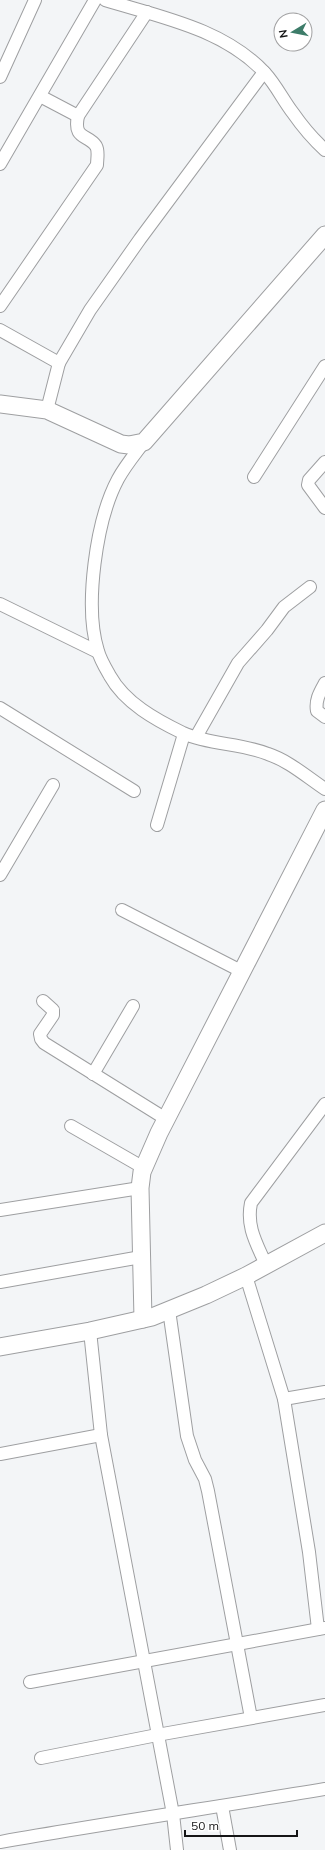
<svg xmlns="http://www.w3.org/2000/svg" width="325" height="1850" viewBox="0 0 325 1850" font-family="Mulish,sans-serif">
<rect width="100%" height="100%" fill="#f3f5f7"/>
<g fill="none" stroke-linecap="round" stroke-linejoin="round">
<defs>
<g id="street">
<path d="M105 0C161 17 224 29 265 73 276 85 283 100 293 113 302 126 313 139 325 150"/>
<path d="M0 77 35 0"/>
<path d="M40 96 78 116"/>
<path d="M0 164 95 0"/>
<path d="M0 306 97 165C97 159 99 151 96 146 88 134 73 140 78 116L147 12"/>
<path d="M0 330 59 363 47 410"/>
<path d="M59 363 90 310 140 239 264 72"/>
<path d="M144 442C135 454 125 466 118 479 96 520 84 607 98 651 100 659 106 669 110 676 125 703 156 720 183 733 210 745 241 743 268 754 289 761 307 777 325 789"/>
<path d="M325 462 309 480 308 485 325 508"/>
<path d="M254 477 325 366"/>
<path d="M0 604 98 652"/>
<path d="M325 683C320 692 315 700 317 711L325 717"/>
<path d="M0 708 134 791"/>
<path d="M196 737 238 663 267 630 284 607 310 587"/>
<path d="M157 825 184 734"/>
<path d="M0 875 53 785"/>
<path d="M122 910 243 972"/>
<path d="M43 1001 53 1010V1015L40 1034 41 1039 44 1043 166 1119"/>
<path d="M93 1074 133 1006"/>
<path d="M71 1126 144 1168"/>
<path d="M0 1210 140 1188"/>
<path d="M266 1265C257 1244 246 1227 251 1203L325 1104"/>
<path d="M246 1276 284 1399 309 1552 318 1629"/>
<path d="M0 1282 141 1257"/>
<path d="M169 1310 187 1436 195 1460 205 1479 208 1491 251 1718"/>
<path d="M90 1331 101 1435 173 1814 177 1850"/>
<path d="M284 1399 325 1392"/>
<path d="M0 1454 101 1435"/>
<path d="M30 1682 325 1628"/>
<path d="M41 1758 157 1735 325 1705"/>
<path d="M222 1806 230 1850"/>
<path d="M0 1842C108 1823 217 1807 325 1789"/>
</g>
<g id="secondary">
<path d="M0 404 47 410 121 444 129 445 144 442 325 235"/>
<path d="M143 1319 140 1188 142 1172 159 1133 325 810"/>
<path d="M0 1347 90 1331 152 1317 206 1295 246 1276 325 1233"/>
</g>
</defs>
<use href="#street" stroke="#9e9fa1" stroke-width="14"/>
<use href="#secondary" stroke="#9e9fa1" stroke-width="19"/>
<use href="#street" stroke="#fff" stroke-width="12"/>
<use href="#secondary" stroke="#fff" stroke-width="17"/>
</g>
<g transform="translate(293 32) rotate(260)"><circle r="19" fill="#ffffff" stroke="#a1a1a2"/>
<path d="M0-3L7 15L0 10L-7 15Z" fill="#3d7c69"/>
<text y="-6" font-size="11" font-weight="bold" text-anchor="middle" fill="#151516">N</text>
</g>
<path d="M185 1830v6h112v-6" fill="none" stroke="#151516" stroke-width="2"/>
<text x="191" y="1830" font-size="12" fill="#151516" stroke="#ffffff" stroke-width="3" paint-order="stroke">50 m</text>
</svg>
